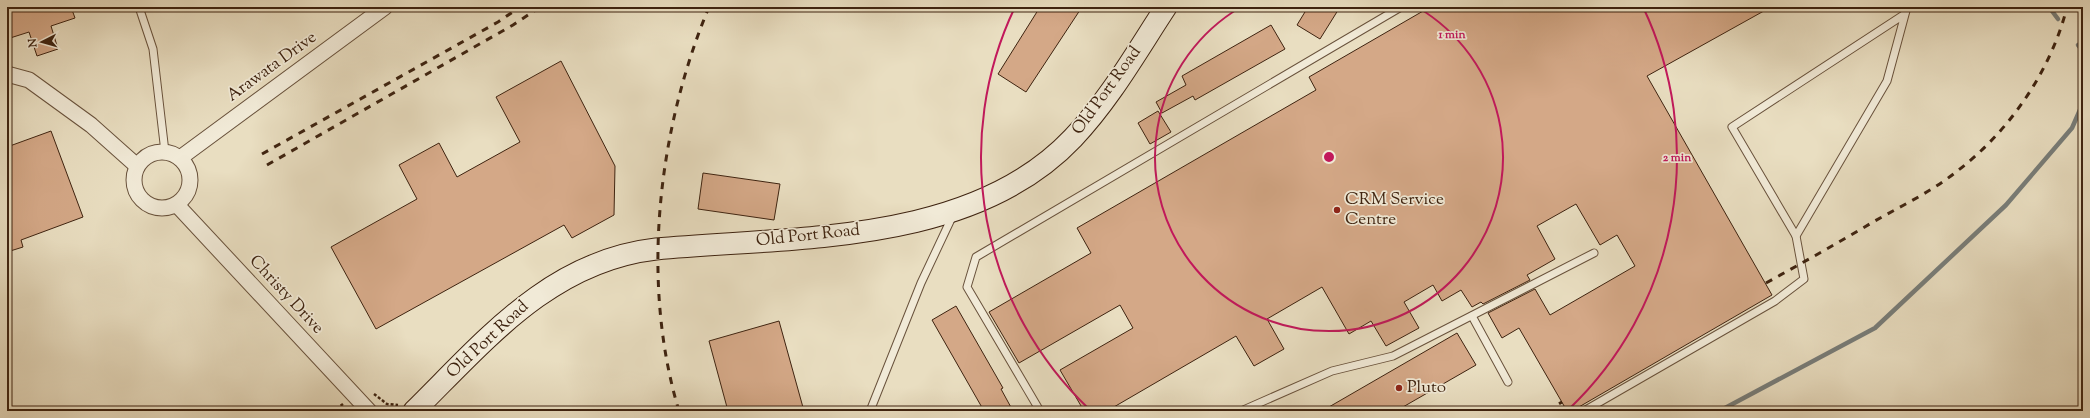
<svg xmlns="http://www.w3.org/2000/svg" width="2090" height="418" viewBox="0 0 2090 418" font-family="'Sorts Mill Goudy',serif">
<rect width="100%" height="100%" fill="#e9dec1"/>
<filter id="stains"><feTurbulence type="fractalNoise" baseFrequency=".005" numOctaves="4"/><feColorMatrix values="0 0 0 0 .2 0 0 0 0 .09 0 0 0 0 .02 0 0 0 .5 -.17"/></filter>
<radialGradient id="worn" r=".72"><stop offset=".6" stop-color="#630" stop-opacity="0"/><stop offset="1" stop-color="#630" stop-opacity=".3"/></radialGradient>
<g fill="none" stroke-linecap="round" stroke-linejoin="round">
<g stroke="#787d79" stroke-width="4.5">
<path d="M2049 7 2058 19"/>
<path d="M2078 45 2083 51"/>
<path d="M1724 411 1725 408 1875 328 2006 205 2072 128 2083 103"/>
</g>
</g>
<g fill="#d4a887" stroke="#3e2310">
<path d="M19 7H71L75 18 51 26 58 49 37 56 29 32 7 39V11Z"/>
<path d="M1040 7H1082L1026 92 998 74Z"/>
<path d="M1308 7H1340L1320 39 1297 25Z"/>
<path d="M1430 7H1771L1647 76 1772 295 1572 411H1567L1519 328 1502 338 1488 313 1535 289 1550 315 1635 266 1617 235 1600 245 1576 204 1537 226 1555 259 1527 275 1530 280 1483 304 1481 302 1472 307 1461 290 1442 301 1433 285 1404 302 1419 328 1386 346 1371 321 1349 334 1322 287 1267 319 1284 349 1254 366 1236 336 1107 411H1084L1060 370 1133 328 1120 305 1019 363 989 312 1091 253 1077 228 1316 90 1309 77Z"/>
<path d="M1271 25 1285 49 1195 100 1193 96 1162 113 1156 102 1186 85 1182 76Z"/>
<path d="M561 61 615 166 614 215 572 238 564 225 376 329 331 247 417 199 399 165 439 143 457 177 520 142 496 97Z"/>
<path d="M1158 111 1171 132 1150 144 1138 123Z"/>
<path d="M51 131 83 217 21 240 23 247 7 252V147Z"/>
<path d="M703 173 780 184 774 220 698 209Z"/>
<path d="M956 306 1003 388 1001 389 1013 411H984L932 320Z"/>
<path d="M779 321 804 411H728L709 341Z"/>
<path d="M1457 333 1476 365 1396 411H1322Z"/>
</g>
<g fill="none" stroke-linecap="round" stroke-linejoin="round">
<defs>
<g id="lane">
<path d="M139 7 153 49 165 152"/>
<path d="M1905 14 1732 127 1796 236 1887 81 1907 7"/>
<path d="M1472 316 1508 382"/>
<path d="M870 411 921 283 953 215"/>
<path d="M1040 411 967 287 976 257 1401 7"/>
<path d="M1241 411 1332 371 1393 356 1594 253"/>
<path d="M1584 411 1775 301 1804 279 1796 236"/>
</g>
<g id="street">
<path d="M7 74 29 80 91 125 137 166"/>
<circle cx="162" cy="180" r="28"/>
<path d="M180 158 385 7"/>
<path d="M177 205 369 411"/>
</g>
<path id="secondary" d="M414 411C485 341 550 261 656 249 793 236 971 246 1073 138 1110 99 1137 51 1166 7"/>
</defs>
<use href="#lane" stroke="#69523c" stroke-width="9"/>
<use href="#street" stroke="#69523c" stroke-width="17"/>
<use href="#secondary" stroke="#3e2310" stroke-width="23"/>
<g stroke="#3e2310" stroke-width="2.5" stroke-dasharray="3 2" stroke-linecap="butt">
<path d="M374 394 387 404 398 405"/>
<path d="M343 404 339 407 343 411"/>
</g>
<use href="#lane" stroke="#f1ead7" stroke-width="7"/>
<use href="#street" stroke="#f1ead7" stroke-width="15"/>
<use href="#secondary" stroke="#f1ead7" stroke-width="21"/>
<g stroke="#3e2310" stroke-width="3" stroke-dasharray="7 7" stroke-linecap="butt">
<path d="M262 154 498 22 520 7"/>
<path d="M267 165 513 25 540 7"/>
<path d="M1766 283C1802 263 1838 243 1873 222 1901 206 1931 192 1956 172 2009 132 2051 71 2067 7"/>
<path d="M679 411C640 282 658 129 709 7"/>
<path d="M1547 411 1562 402"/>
</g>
</g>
<g fill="none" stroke="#c2185b" stroke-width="2">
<path d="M1417 7A174 174 0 1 1 1241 7"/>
<path d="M1089 409A348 348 0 0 1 1015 7M1643 7A348 348 0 0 1 1569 409"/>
</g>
<g fill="#8f2418" stroke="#f1ead7" stroke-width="1.5">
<circle cx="1337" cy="210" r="4"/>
<circle cx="1399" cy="388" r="4"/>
</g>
<g text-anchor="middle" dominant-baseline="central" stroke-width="3.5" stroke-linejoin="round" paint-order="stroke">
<g font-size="17" fill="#3e2310" stroke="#f1ead7">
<text transform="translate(272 67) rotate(-36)">Arawata Drive</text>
<text transform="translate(1107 91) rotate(-54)">Old Port Road</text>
<text transform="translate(808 236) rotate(-6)">Old Port Road</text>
<text transform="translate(286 295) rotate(47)">Christy Drive</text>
<text transform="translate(488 340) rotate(-43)">Old Port Road</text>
</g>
<g font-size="17" fill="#3e2310" stroke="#f1ead7" text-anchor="start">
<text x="1345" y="200">CRM Service<tspan x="1345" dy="20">Centre</tspan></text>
<text x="1407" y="388">Pluto</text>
</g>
</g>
<circle cx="1329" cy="157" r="6" fill="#c2185b" stroke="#f1ead7" stroke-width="2"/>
<g font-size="12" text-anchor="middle" font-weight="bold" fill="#c2185b" stroke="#f1ead7" stroke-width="3.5" stroke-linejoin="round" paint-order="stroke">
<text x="1452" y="38">1 min</text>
<text x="1677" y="161">2 min</text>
</g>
<rect width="2090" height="418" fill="none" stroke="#e9dec1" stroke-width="24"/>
<rect x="8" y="8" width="2074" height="402" fill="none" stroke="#3e2310" stroke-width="2"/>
<rect x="12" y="12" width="2066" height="394" fill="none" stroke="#3e2310"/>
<g transform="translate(42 42) rotate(264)" stroke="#f1ead7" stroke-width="3" paint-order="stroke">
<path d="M0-3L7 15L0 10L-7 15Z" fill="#3e2310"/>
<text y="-6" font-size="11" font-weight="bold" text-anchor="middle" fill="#3e2310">N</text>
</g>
<rect width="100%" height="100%" filter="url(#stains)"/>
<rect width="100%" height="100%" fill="url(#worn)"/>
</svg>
